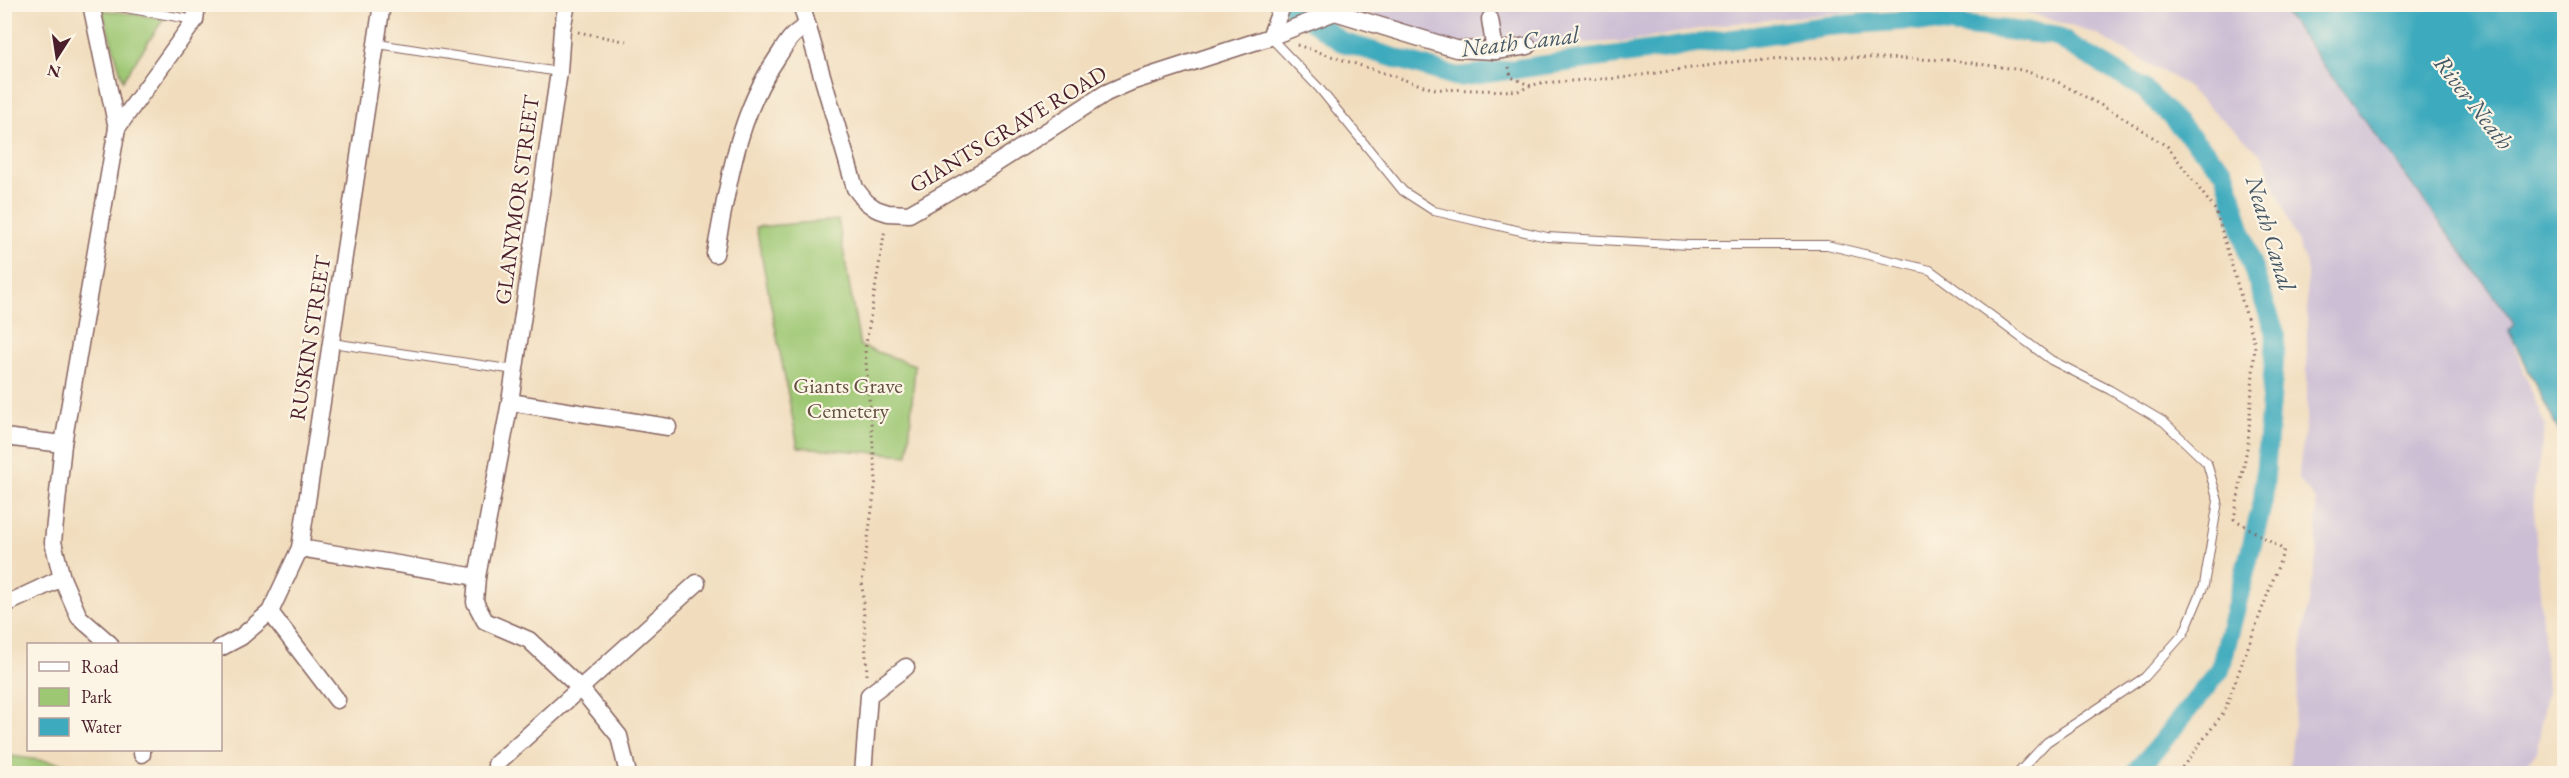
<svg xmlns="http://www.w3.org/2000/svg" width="2569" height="778" viewBox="0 0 2569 778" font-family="'EB Garamond',serif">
<rect width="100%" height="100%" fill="#fcf5e5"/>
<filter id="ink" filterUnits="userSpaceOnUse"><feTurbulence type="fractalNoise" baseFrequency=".0167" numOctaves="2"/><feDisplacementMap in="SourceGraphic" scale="12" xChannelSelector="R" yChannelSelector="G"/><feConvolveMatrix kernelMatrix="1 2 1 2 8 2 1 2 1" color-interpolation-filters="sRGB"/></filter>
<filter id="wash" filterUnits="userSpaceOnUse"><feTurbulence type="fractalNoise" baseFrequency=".008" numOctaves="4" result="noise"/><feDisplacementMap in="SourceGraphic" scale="24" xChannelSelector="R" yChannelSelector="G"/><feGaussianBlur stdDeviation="1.35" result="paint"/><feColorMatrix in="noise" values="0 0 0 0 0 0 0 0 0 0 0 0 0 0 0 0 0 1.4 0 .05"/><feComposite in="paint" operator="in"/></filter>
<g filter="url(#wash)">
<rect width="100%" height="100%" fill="#f1ddbe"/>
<g fill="#ccbed4">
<path d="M1346 5H1917L1727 24 1631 41 1456 49Z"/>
<path d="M1983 5H2279L2515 325 2509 332 2545 426 2533 495 2547 692 2537 752 2520 773H2289L2302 643 2317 553 2316 501 2298 479 2307 414V266L2263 156 2181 82 2096 34 2007 6Z"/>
</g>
<g fill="#9dc773" stroke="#74734f" stroke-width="1.5">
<path d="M102 10 164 18 123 80Z"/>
<path d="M838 220 860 346 915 365 908 455 798 447 756 227Z"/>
<path d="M4 755H5L127 773H5Z"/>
</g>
<path fill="#3eaabd" stroke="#446474" stroke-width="1.5" d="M2562 4 2564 8V442L2509 331 2515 324 2279 5Z"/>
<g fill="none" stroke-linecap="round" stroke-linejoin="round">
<path stroke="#3eaabd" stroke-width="20" d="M1289 4 1342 42 1458 77 1827 26 1911 20 2054 35 2144 89 2225 172 2248 254 2276 336 2263 501 2220 670 2151 755 2133 774"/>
</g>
</g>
<g filter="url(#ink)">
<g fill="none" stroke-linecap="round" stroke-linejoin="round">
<defs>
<g id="lane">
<path d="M102 4 195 20"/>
<path d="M1270 37 1319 88 1403 191 1434 211 1547 237 1689 245H1827L1930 270 2051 360 2110 390 2164 422 2207 463 2218 501 2204 585 2184 633 2145 677 2047 742 2017 774"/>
<path d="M378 44 559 72"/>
<path d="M332 343 515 370"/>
</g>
<g id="street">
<path d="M91 4 117 128 63 444 53 542 62 578 79 617 110 644"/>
<path d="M567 4 562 29 559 72 510 402 477 577 475 602 485 621 529 640 581 689 619 736 628 774"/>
<path d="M801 4 855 188 866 202 876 209 888 213 909 214 989 168 1106 93 1131 82 1270 37 1335 12"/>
<path d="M1327 5 1335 12 1456 49 1495 51 1528 46"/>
<path d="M1490 19 1495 51"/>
<path d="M1270 37 1283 4"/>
<path d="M117 128 195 20 197 4"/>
<path d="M715 254C728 186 737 116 777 58 787 43 791 33 808 26"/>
<path d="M510 402 668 427"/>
<path d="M4 437 63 444"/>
<path d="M300 548 477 577"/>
<path d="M4 605 62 578"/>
<path d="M270 612 337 700"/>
<path d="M220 648 241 637 270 612 300 548 382 4"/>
<path d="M142 754V750"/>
<path d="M496 764 697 583"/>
<path d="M863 774 869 695 906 667"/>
</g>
</defs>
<use href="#lane" stroke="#84625e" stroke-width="10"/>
<use href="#street" stroke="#84625e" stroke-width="19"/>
<g stroke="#84625e" stroke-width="3" stroke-dasharray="1.5 4.5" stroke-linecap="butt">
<path d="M578 32 630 42"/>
<path d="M1297 45 1433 89 1518 91 1539 83 1620 78 1741 61 1841 57 1950 60 2022 70 2058 82 2119 115 2168 147 2216 211 2255 345 2248 443 2234 519 2284 550 2224 712 2177 774"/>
<path d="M1509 67 1511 77 1531 86"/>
<path d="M867 675 862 582 876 480 865 350 885 229"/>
</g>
<use href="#lane" stroke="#fff" stroke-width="8"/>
<use href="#street" stroke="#fff" stroke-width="16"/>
</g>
</g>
<g text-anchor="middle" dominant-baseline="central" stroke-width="4.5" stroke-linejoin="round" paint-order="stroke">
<g font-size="22" fill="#4a1f2b" stroke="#fcf5e5">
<text transform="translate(1008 129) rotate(-31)">GIANTS GRAVE ROAD</text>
<text transform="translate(517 200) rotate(-82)">GLANYMOR STREET</text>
<text transform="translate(310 338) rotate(-81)">RUSKIN STREET</text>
</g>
<g font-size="22" fill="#635141" stroke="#fcf5e5">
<text x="848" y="385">Giants Grave<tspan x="848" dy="25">Cemetery</tspan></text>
</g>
<g font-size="24" font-style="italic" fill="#455765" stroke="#fcf5e5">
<text transform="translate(1520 41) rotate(-7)">Neath Canal</text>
<text transform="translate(2474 102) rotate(52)">River Neath</text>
<text transform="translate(2271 233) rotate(73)">Neath Canal</text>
</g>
</g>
<rect width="2569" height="778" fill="none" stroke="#fcf5e5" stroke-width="24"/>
<rect x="27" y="643" width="195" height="108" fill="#fcf5e5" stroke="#b59f9b" stroke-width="1.5"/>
<rect x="39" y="662" width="30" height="9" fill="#ffffff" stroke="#b59f9b" stroke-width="1.5"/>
<text x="81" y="673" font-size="18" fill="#4a1f2b">Road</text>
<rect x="39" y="688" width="30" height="18" fill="#9dc773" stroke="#b59f9b" stroke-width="1.5"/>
<text x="81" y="703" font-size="18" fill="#4a1f2b">Park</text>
<rect x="39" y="718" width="30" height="18" fill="#3eaabd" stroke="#b59f9b" stroke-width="1.5"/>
<text x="81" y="733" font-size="18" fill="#4a1f2b">Water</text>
<g transform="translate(57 57) rotate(192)" stroke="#fcf5e5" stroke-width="4.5" paint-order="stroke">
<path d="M0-4.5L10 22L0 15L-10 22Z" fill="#4a1f2b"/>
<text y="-9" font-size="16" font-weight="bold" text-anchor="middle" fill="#4a1f2b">N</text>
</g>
</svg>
